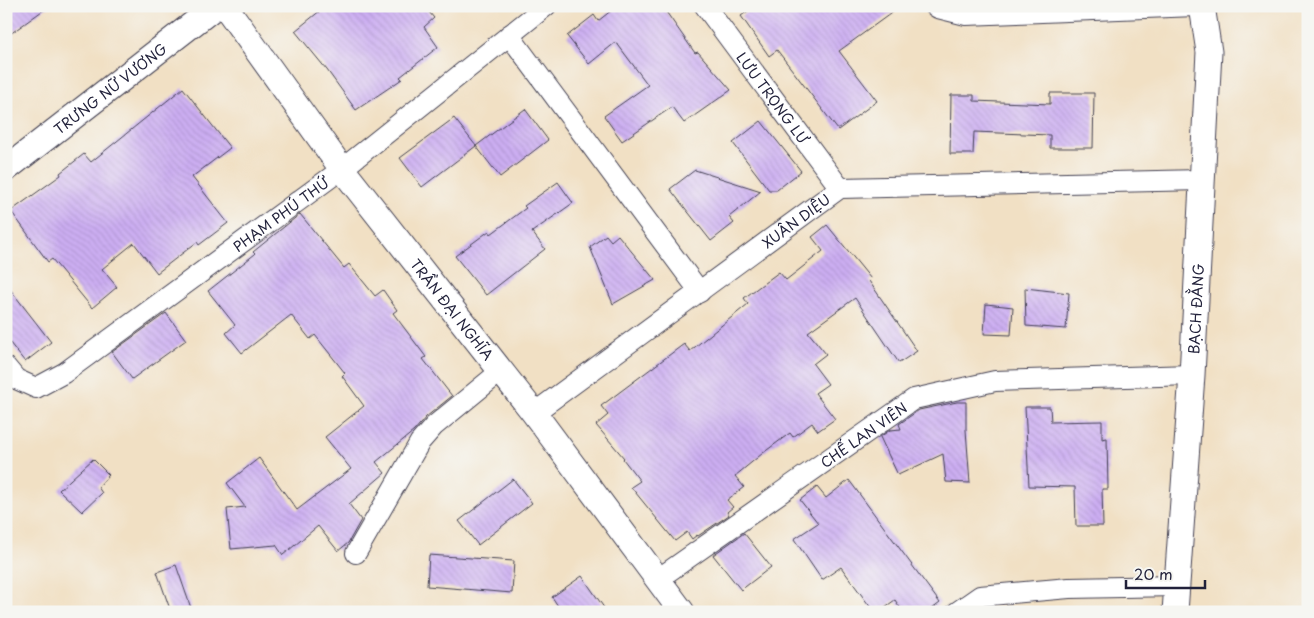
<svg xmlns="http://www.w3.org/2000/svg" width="1314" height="618" viewBox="0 0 1314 618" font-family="'Playpen Sans',sans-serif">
<defs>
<pattern id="building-back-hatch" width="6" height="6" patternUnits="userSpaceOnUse" patternTransform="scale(1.25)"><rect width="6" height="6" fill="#ccaef2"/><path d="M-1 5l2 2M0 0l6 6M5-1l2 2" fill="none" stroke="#af95d0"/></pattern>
</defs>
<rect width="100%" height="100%" fill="#f6f6f2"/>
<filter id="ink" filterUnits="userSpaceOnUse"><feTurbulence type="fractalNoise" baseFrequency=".02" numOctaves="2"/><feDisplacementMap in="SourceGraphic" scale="10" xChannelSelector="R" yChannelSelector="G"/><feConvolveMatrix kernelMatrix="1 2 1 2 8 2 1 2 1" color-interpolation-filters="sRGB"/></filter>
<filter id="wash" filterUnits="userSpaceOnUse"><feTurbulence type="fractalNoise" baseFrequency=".0096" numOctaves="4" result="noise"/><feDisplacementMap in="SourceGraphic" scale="20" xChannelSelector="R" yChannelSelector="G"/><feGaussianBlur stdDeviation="1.12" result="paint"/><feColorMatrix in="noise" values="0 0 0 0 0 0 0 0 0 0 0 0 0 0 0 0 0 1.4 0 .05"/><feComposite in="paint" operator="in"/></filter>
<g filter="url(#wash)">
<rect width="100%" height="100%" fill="#f1e0c4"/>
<g id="blocks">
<g fill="url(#building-back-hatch)">
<path d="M6 6H49L6 37Z"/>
<path d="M326 6H424L434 18 424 27 438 47 400 77 402 79 356 110 327 70 295 31Z"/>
<path d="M617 6H662L695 53 698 52 731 90 684 123 672 107 622 141 604 116 648 85 616 42 589 64 567 36 594 15 598 21Z"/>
<path d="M755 6H901L839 51 877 101 838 130 777 50 769 56 741 16Z"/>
<path d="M183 88 230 148 192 177 228 223 199 245 197 242 157 273 134 243 102 269 117 287 92 308 52 259 48 262 11 211 61 175 60 173 84 154 91 162Z"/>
<path d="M1050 93H1094L1093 148H1050V135L974 132 973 154H950L951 95H974V101L1050 104Z"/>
<path d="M525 109 548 140 500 177 476 146Z"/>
<path d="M454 118 476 146 422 187 400 158Z"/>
<path d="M761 121 801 171 777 190H769L733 143Z"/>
<path d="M695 170 761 191 729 217 734 223 711 241 670 189Z"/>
<path d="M558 182 573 203 532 232 545 249 486 295 455 256 489 231 491 234 526 208 524 206Z"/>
<path d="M300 214 344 268 349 264 375 296 383 290 397 310 393 313 426 357 423 359 452 396 426 417 414 431 376 462 385 473 349 504 361 520 348 543 338 551 318 526 283 555 276 545 231 549 227 509 245 507 227 483 259 458 297 510 351 469 325 437 364 406 342 376 345 373 315 335 310 339 291 315 242 353 226 333 235 325 208 291 255 254 253 252Z"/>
<path d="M827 225 871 279 869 281 917 351 899 363 855 298 808 332 826 354 813 364 828 384 815 393 835 419 818 431 812 423 793 437 790 433 763 453 735 476 744 487 727 500 733 507 727 512 729 515 698 536 697 535 692 539 687 532 675 541 631 487 640 481 623 459 624 458 596 425 608 415 601 406 684 344 690 351 748 304 744 298 779 272 786 280 823 251 812 237Z"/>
<path d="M606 235 611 241 618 235 655 280 613 304 590 247Z"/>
<path d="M6 284 51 342 25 362 6 338Z"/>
<path d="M1025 288 1069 293 1066 329 1026 326Z"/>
<path d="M986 304 1013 307 1011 335 984 334Z"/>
<path d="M166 313 186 340 132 379 112 352Z"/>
<path d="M957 402H966V430L970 483 946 482 943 454 898 475 880 437 890 430 901 429 899 424 919 410Z"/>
<path d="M1025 407H1050L1051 422 1102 421V439L1107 438 1108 489H1102L1103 526H1076L1075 487 1029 486Z"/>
<path d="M93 459 109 475 98 487 102 493 82 512 59 490Z"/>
<path d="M513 479 532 503 478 545 459 521Z"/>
<path d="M849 480 940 603 928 612H903L895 600 878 612H874L841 567 822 580 794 539 818 523 800 500 817 487 826 498Z"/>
<path d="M744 533 771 567 741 590 713 555Z"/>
<path d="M429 555 514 561 512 593 427 586Z"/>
<path d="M176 565 191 608 180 612H171L157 572Z"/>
<path d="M582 576 607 612H562L552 597Z"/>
</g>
</g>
</g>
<g filter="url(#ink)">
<use href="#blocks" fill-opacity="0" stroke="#413e50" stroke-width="1"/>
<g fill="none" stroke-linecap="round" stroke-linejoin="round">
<defs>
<g id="minor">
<path id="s1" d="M705 6 840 188"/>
<path d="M935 6 938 8 966 15 1196 6"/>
<path d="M509 35 700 292"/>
<path id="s2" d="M6 367 16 379 36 388 64 373 342 169 546 6"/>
<path id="s3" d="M534 413 840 188 1202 180"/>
<path d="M356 553 420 442 434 426 501 371"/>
<path id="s4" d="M658 579 914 399 995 381 1192 375"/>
<path d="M957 612 980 596 1069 588 1177 586"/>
</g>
<g id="tertiary">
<path id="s5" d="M225 6 342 169 534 413 682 612"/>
<path id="s6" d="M6 169 216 6"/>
<path id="s7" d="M1175 612 1192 375 1209 52 1202 6"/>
</g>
</defs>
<use href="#minor" stroke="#413e50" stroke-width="22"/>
<use href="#tertiary" stroke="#413e50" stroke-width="27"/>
<use href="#minor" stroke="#fff" stroke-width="20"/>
<use href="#tertiary" stroke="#fff" stroke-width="25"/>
</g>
</g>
<g text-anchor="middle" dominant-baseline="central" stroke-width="4.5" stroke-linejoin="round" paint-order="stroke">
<g font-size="14" fill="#22223b" stroke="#f6f6f2">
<text stroke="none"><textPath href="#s6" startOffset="132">TRƯNG NỮ VƯƠNG</textPath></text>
<text stroke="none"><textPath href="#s1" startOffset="114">LƯU TRỌNG LƯ</textPath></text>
<text stroke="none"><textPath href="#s2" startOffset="338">PHẠM PHÚ THỨ</textPath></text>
<text stroke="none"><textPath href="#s3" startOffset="325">XUÂN DIỆU</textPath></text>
<text stroke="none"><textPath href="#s7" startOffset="304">BẠCH ĐẰNG</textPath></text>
<text stroke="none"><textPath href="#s5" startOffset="379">TRẦN ĐẠI NGHĨA</textPath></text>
<text stroke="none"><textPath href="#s4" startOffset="251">CHẾ LAN VIÊN</textPath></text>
</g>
</g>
<rect width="1314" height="618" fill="none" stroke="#f6f6f2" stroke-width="25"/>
<path d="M1126 580v8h79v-8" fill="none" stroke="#22223b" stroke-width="2.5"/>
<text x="1134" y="580" font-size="15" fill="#22223b" stroke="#f6f6f2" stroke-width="4" paint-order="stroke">20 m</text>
</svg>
